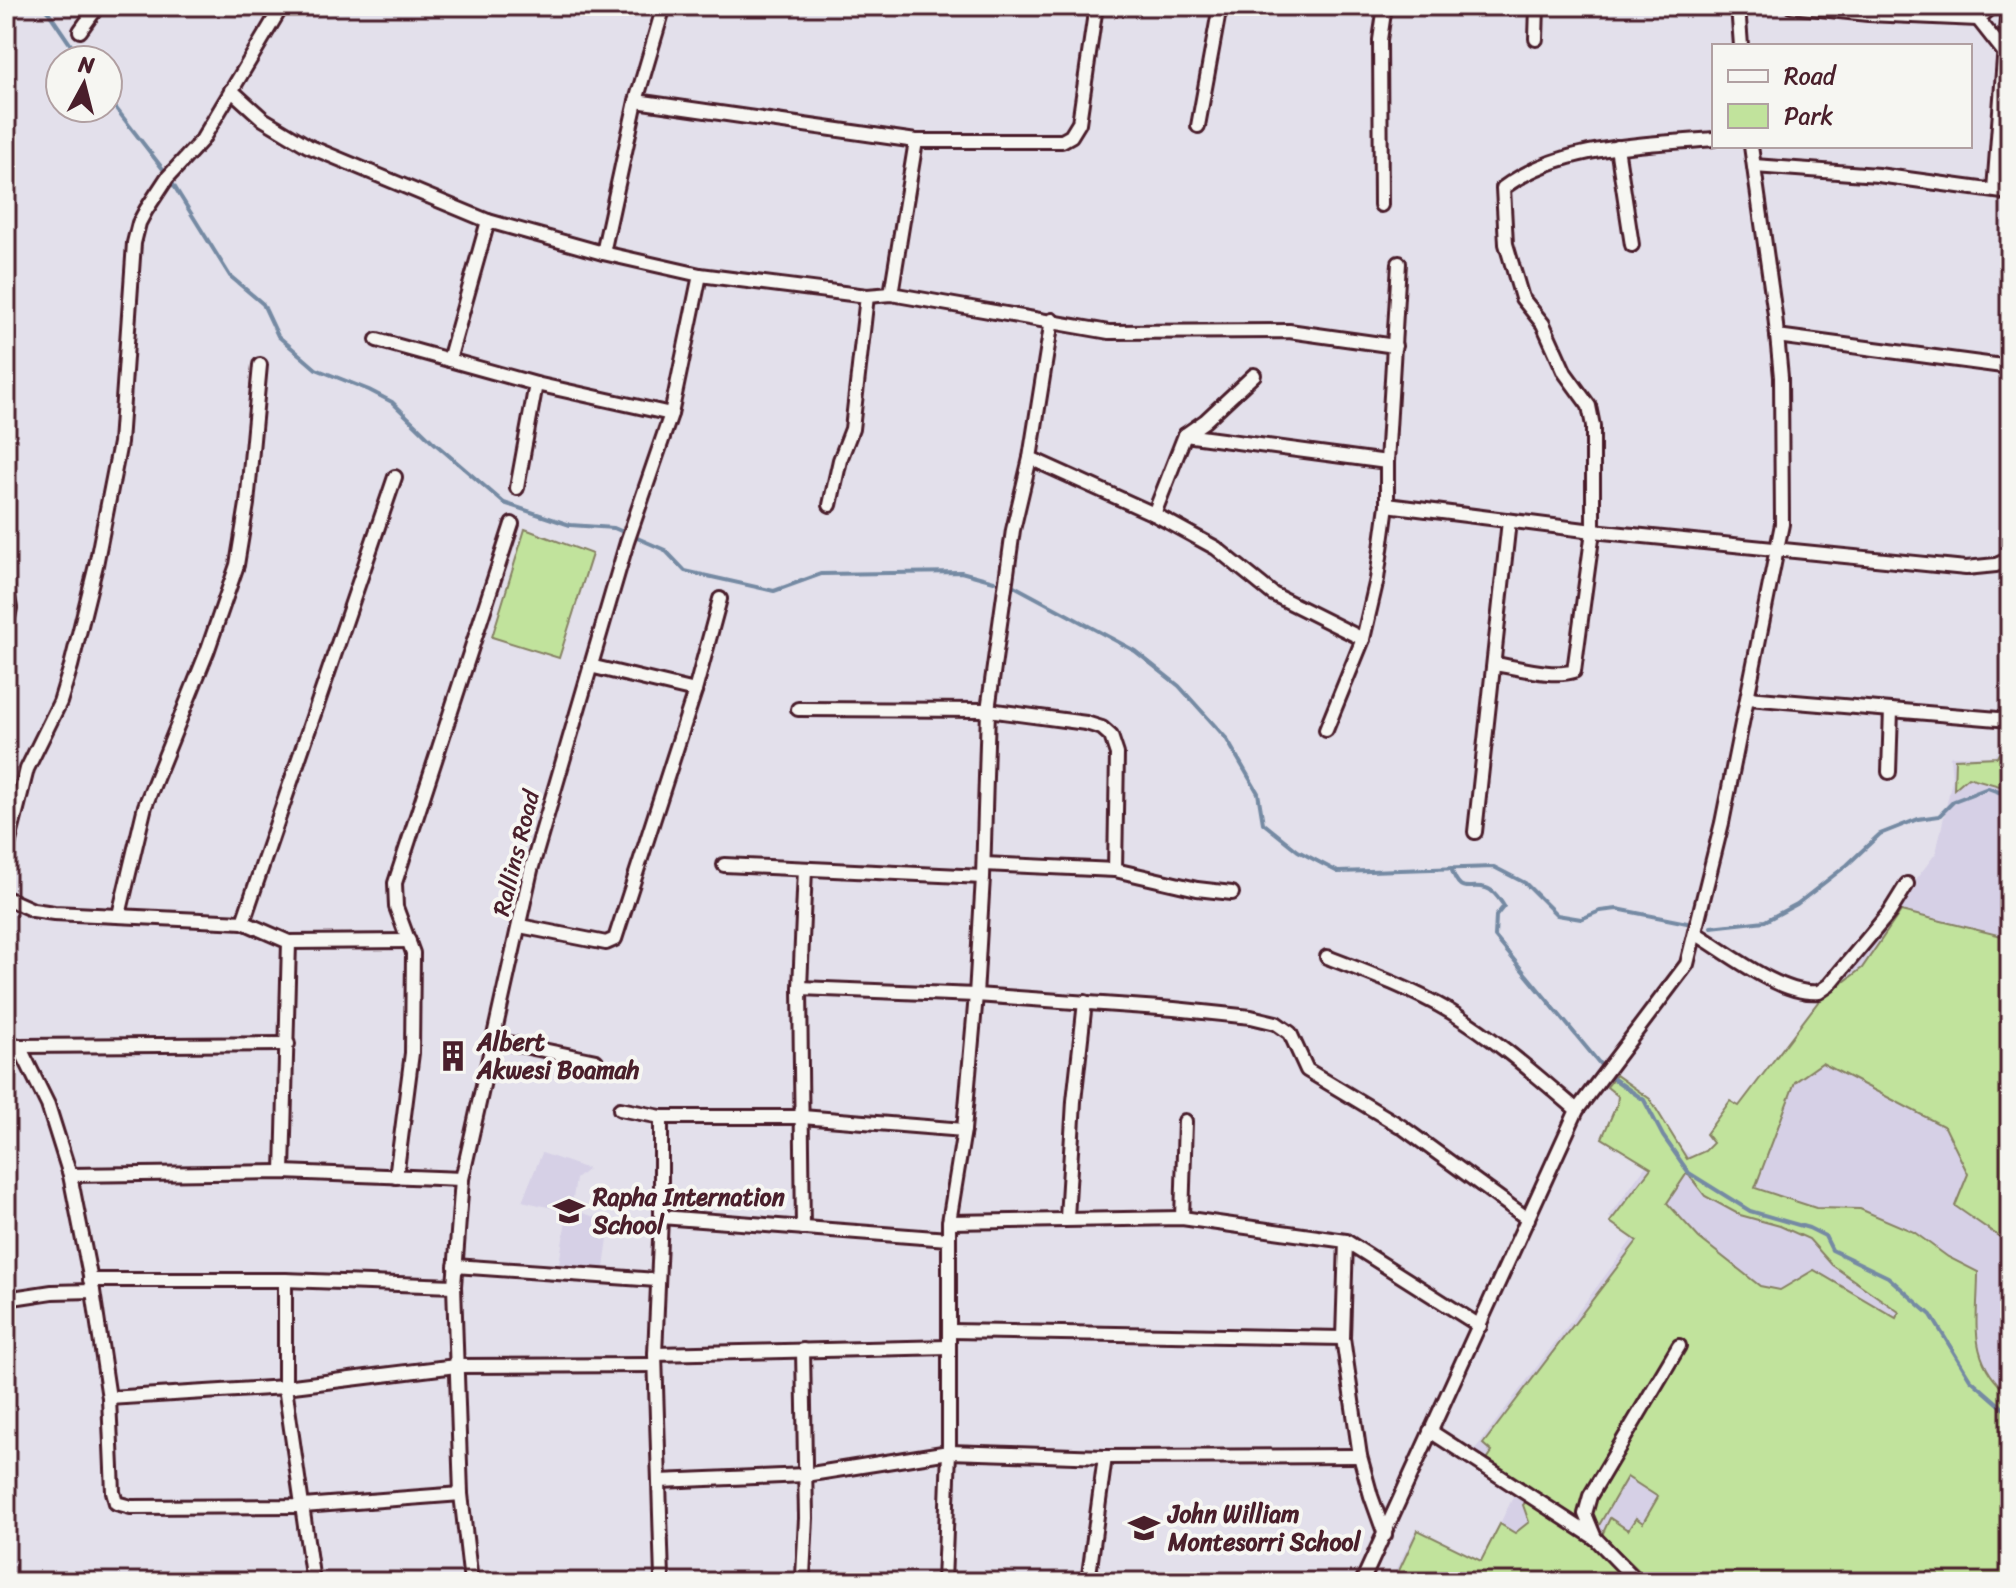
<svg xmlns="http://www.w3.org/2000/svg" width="2016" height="1588" viewBox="0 0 2016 1588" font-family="Sriracha,sans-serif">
<rect width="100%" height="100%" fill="#e3e0eb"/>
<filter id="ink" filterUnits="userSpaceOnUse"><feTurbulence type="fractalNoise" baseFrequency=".0125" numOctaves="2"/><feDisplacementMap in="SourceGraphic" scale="16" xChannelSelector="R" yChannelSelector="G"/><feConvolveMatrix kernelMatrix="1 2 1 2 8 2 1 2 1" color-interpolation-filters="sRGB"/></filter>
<g filter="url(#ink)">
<g fill="#d6d0e6">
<path d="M2010 736V1582H1409L1394 1575 1416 1529 1481 1562 1518 1487 1467 1460 1634 1237 1609 1217 1647 1164 1671 1143 1701 1162 1936 853 1952 780 1950 756H1994Z"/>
<path d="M542 1153 588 1169 576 1179 571 1209 610 1222 604 1269 559 1264 567 1214 565 1211 522 1201Z"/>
</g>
<g fill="#c1e39c" stroke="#868164" stroke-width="2" fill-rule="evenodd">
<path d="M525 529 592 554 559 658 492 637Z"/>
<path d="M2010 734V789L1968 777 1954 789 1955 759 1997 757Z"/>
<path d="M1901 911 2010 938V1040L2000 1074 2010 1080V1244L1955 1206 1968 1174 1945 1127 1822 1063 1795 1082 1755 1188 1816 1208 1860 1209 1914 1232 1948 1257 1978 1272C1978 1322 1966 1360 2010 1395V1582H1651L1602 1535 1610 1518 1628 1530 1636 1518 1643 1523 1658 1497 1627 1477 1598 1527 1593 1523 1585 1527 1486 1461 1492 1452 1483 1444 1637 1241 1610 1222 1651 1168 1602 1138 1617 1104 1618 1096 1607 1087 1616 1075 1650 1099 1687 1159 1705 1151 1713 1143 1706 1134 1730 1101 1739 1106 1818 1002 1862 968ZM1687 1173 1705 1196 1740 1215 1780 1226 1809 1239 1832 1265 1899 1312 1896 1318 1814 1270 1780 1290 1760 1286 1699 1238 1667 1203Z"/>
<path d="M1529 1498 1597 1550 1631 1582H1405L1396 1577 1418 1530 1481 1561 1500 1524 1515 1533 1529 1522 1523 1505Z"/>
</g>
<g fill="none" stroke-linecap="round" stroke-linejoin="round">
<g stroke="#758aa3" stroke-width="4">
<path d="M42 6 49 13 81 60"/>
<path d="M108 98 166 173 230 276 263 304 278 336 316 369 369 390 392 402 432 441 504 503 570 525 614 528 665 550 685 571 774 591 821 574 961 572 994 581"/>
<path d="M1014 586 1135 651 1179 686 1226 738 1258 793 1263 823 1298 851 1338 872 1494 867 1525 883 1557 915 1581 919 1600 911 1617 909 1687 923"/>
<path d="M1451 868C1461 897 1467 883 1486 888 1494 890 1500 900 1504 906L1496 916 1495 937 1600 1064"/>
<path d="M1711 927 1765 921 1797 904 1847 865 1880 834 1918 819 1939 816 1954 801 1988 788 2010 796"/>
<path d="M1611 1077 1644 1100 1663 1136 1689 1173 1750 1211 1809 1228 1825 1236 1832 1250 1888 1277 1931 1315 1970 1379 2010 1414"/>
</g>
<defs>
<g id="minor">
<path d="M1738 6 1741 46"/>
<path d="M1791 6 1868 14 1978 19 1993 6"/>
<path d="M1978 19 2004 52"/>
<path d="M80 31 98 6"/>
<path d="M1536 39 1537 6"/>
<path d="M231 90 263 119 308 146 488 221 603 253 700 275 867 296 891 294 1109 332 1289 331 1395 346"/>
<path d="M636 101 916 141H1062L1071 136 1079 123 1096 6"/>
<path d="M1198 126 1220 6"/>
<path d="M1617 147 1632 245"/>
<path d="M1754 166 1878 175 2010 193"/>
<path d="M1994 190 2008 6"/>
<path d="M1381 205 1380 40 1385 6"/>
<path d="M603 253 636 101 664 6"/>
<path d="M891 294 916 141"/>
<path d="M1777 336 2010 367"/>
<path d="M377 340 536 384 671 414"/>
<path d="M449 360 488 221"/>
<path d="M1185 435 1387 462"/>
<path d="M1030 458 1154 514 1216 548 1273 594 1363 639"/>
<path d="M517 488 536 384"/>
<path d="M830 505 840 460 852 429 867 296"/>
<path d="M1387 505 1593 531 1966 568 1996 565 2010 559"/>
<path d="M1154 514 1185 435 1205 421 1254 375"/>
<path d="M6 586 10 608 6 628"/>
<path d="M1494 664C1517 667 1552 678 1574 671L1593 531V426L1589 406 1565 373 1543 324 1522 298 1506 244 1503 188C1562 144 1644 145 1714 139"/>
<path d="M590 666 695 691"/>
<path d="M1748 698 2010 720"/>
<path d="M798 709 988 710 1086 723 1102 728 1111 736 1117 754 1115 870"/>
<path d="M1326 730 1363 639 1377 579 1387 505V462L1399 263"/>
<path d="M1889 772 1891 710"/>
<path d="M1475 832 1509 521"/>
<path d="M6 853 27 769 60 702 71 666 96 565 120 443 134 243 139 223 146 210 167 178 202 140 282 6"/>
<path d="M984 864 1115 870 1197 889 1232 893"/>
<path d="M724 865 983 877"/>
<path d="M6 898 33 910 54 913 243 922 289 942 283 1172"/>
<path d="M119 915 145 806 207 652 237 565 247 504 260 365"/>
<path d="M243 922 395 477"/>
<path d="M520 926 606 943 615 939 695 691 720 599"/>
<path d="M1695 933C1727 952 1781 996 1819 992L1829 985 1889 913 1907 884"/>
<path d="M289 942 409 941"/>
<path d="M1327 957C1369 973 1412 989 1451 1012 1497 1040 1537 1076 1577 1110"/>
<path d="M800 988 976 995 1174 1009 1251 1017 1276 1023 1290 1033 1307 1070 1402 1127 1528 1219"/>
<path d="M495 1040 596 1061"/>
<path d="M6 1042 19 1046 288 1044"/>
<path d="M19 1046 48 1105 70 1175 93 1291 109 1398 113 1492 116 1503 131 1507 303 1506 461 1494"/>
<path d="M620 1109 661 1117H802L964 1130"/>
<path d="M661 1117V1217L655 1354 662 1578"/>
<path d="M70 1175 283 1172 462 1179"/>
<path d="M396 1177 412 1053 413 953 396 907 395 883 512 524"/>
<path d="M661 1217 948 1239"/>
<path d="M1067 1218 1074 1101 1085 1002"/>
<path d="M1182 1218 1185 1121"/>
<path d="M949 1222 1182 1218 1346 1241 1480 1326"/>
<path d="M803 1228 800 988 805 869"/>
<path d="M1346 1241 1343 1338 1360 1456 1371 1496 1385 1535"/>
<path d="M455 1266 657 1280"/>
<path d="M90 1280H285L454 1286"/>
<path d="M285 1280V1387L456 1366 655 1365"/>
<path d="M6 1299 52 1292 93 1291"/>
<path d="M950 1331 1343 1338"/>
<path d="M803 1350 806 1518 803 1576"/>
<path d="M655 1354 949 1347"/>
<path d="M109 1398 285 1387 313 1582"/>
<path d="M1430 1431 1595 1538"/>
<path d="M659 1481 805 1475 949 1452 1105 1457 1360 1456"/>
<path d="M471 1582 461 1494 454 1286 462 1179 531 870 627 542 671 414 700 275"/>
<path d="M944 1582 949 1452V1222L964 1130 976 995 983 877 988 710 1013 530 1030 458 1052 320"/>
<path d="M1088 1582 1105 1457"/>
<path d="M1362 1582 1577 1110 1687 964 1722 823 1782 524 1781 377 1775 315 1751 146"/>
<path d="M1638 1582 1595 1538 1585 1514 1590 1496 1679 1346"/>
</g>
</defs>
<use href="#minor" stroke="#4a1f2b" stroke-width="18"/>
<use href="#minor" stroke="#f6f6f2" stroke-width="12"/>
</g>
</g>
<defs>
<symbol id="building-bare" viewBox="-9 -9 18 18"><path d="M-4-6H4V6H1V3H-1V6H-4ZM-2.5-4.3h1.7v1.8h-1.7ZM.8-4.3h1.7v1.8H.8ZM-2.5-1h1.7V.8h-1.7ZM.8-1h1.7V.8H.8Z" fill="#4a1f2b" stroke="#f6f6f2" stroke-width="2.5" paint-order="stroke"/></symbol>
<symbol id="school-bare" viewBox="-9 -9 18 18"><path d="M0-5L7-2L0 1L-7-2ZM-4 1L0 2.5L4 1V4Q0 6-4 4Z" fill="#4a1f2b" stroke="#f6f6f2" stroke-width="2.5" paint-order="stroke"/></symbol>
</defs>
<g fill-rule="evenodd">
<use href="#building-bare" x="431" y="1034" width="44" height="44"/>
<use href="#school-bare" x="547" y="1189" width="44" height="44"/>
<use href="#school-bare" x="1122" y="1506" width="44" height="44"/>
</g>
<g text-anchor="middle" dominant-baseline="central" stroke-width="8" stroke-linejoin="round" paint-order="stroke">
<g font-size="24" fill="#4a1f2b" stroke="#f6f6f2">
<text transform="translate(516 853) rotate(-76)">Rallins Road</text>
</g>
<g font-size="24" font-weight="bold" fill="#4a1f2b" stroke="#f6f6f2" text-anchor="start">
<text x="477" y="1042">Albert<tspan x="477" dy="28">Akwesi Boamah</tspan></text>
<text x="593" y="1197">Rapha Internation<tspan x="593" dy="28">School</tspan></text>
<text x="1168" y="1514">John William<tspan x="1168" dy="28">Montesorri School</tspan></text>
</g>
</g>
<rect width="2016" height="1588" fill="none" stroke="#f6f6f2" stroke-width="32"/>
<rect x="16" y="16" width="1984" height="1556" fill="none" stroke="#4a1f2b" stroke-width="3" filter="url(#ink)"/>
<rect x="1712" y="44" width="260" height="104" fill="#f6f6f2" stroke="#b1a0a2" stroke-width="2"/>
<rect x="1728" y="70" width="40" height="12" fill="#f6f6f2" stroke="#b1a0a2" stroke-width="2"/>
<text x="1784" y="84" font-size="24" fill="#4a1f2b">Road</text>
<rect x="1728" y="104" width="40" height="24" fill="#c1e39c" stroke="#b1a0a2" stroke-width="2"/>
<text x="1784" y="124" font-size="24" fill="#4a1f2b">Park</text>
<g transform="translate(84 84) rotate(7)"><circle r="38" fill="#f6f6f2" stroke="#b1a0a2" stroke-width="2"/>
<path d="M0-6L14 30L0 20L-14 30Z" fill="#4a1f2b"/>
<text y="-12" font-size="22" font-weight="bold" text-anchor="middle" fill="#4a1f2b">N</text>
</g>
</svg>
